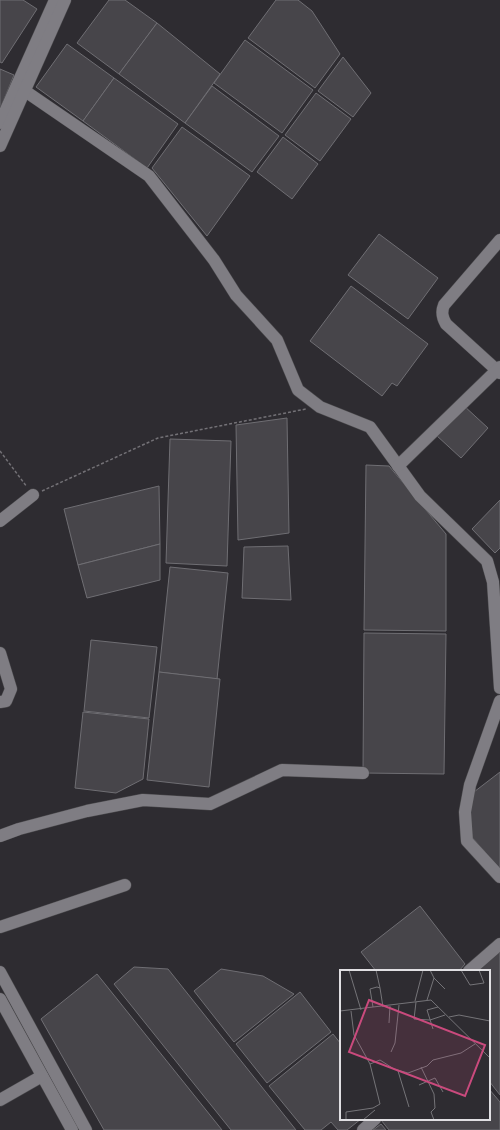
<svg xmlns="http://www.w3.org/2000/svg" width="500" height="1130" viewBox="0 0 500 1130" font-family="'PT Sans Narrow',sans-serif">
<rect width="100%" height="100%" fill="#2e2c31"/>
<g fill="#47454a" stroke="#6f6e73">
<path d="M0 0H23L37 9 2 63 0 62Z"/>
<path d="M109 0H125L157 23 119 74 77 43Z"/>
<path d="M276 0H298L312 11 340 54 315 88 248 38Z"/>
<path d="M157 23 220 74 185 123 119 74Z"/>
<path d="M245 40 313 90 282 133 214 83Z"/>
<path d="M67 44 114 78 83 121 36 87Z"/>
<path d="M343 57 371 93 353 117 318 91Z"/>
<path d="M0 69 14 75 0 109Z"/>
<path d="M114 78 178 124 147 168 83 121Z"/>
<path d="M212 86 279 136 252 172 185 123Z"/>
<path d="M316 93 351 119 320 161 285 135Z"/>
<path d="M182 127 250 176 207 236 152 168Z"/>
<path d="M283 137 318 164 292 199 257 172Z"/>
<path d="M379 234 438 278 408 319 348 275Z"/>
<path d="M351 286 428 344 397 386 392 383 382 396 310 341Z"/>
<path d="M463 405 488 428 461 458 436 435Z"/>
<path d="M287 418 289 533 238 540 236 425Z"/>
<path d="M170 439 231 441 227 566 166 563Z"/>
<path d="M366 465 389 466 446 534V631L364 630Z"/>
<path d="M159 486 160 544 78 565 64 509Z"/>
<path d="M500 500V548L495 553 472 529Z"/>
<path d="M160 544V580L87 598 78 565Z"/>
<path d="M288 546 291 600 242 598 244 547Z"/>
<path d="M170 567 228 573 217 679 159 672Z"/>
<path d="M364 633 446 634 444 774 363 773Z"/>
<path d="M91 640 157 647 149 718 84 711Z"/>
<path d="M159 672 220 679 209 787 147 780Z"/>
<path d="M83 712 149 719 143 779 116 793 75 788Z"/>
<path d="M500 772V869L471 836 470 795Z"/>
<path d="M420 906 465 964 459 971H376L361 952Z"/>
<path d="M500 950V1095L489 1081V971H474Z"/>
<path d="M134 967 168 969 296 1130H231L114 984Z"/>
<path d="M221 969 263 976 294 994 234 1042 194 991Z"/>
<path d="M97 974 222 1130H104L41 1019Z"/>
<path d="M300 992 331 1032 267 1083 236 1044Z"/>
<path d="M333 1034 341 1044V1119H361L347 1130H338L331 1122 321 1130H305L269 1086Z"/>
<path d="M489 1089 500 1102V1130H389L381 1120 489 1119Z"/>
<path d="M381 1124 386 1130H373Z"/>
</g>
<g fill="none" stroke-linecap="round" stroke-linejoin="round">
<defs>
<g id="minor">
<path d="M25 91 149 176 214 260 236 295 277 340 298 390 320 407 370 427 420 496 487 561 493 582 500 688"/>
<path d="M0 123 55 0"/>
<path d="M0 146 65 0"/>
<path d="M500 240 444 305C441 312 442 317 446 324L500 373"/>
<path d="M398 466 500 367"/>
<path d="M0 521 33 495"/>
<path d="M0 653 11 689 6 701 0 702"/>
<path d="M500 701 470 785 465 812 467 841 500 877"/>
<path d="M0 836 19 829 87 811 143 800 210 804 282 770 363 773"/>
<path d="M0 927 125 885"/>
<path d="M469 971 500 944"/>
<path d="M0 972 86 1130"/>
<path d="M0 999 72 1130"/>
<path d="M0 1100 42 1076"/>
<path d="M363 1130 375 1119"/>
</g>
</defs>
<use href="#minor" stroke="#4b4a4d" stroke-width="13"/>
<g stroke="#737176" stroke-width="1.5" stroke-dasharray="3 2" stroke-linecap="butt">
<path d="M0 451 27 487"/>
<path d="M42 491 158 438 306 409"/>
</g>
<use href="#minor" stroke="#7f7d83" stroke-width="12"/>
</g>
<g transform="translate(340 970)">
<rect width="150" height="150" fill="#2e2c31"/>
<path fill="none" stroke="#757478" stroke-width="1" d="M9 0 21 40M36 0 40 18M121 0 130 15 144 13 139 0M94 8 105 19M87 30 94 8 90 0M75 31 83 0M76 32 74 49 90 50 105 45M33 37 30 19 37 17 40 18 43 37M0 41 91 30 150 88M11 41 14 65 30 94 40 90 54 99 68 103 87 96 93 90 121 83 135 74M109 47 119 45 150 51M49 53 50 36M93 59 87 40 98 37M51 82 55 73 59 35M81 97 94 124 95 138 91 142 94 150M58 101 69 137M79 115 95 108 103 122M6 150V142L33 138 40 134 30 94M23 150 35 140"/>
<path fill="#ca4a7d" fill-opacity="0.15" stroke="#ca4a7d" stroke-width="2" d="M29 30 145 75 125 126 9 82Z"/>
<rect width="150" height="150" fill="none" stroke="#e0dfe2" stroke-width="2"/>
</g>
</svg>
